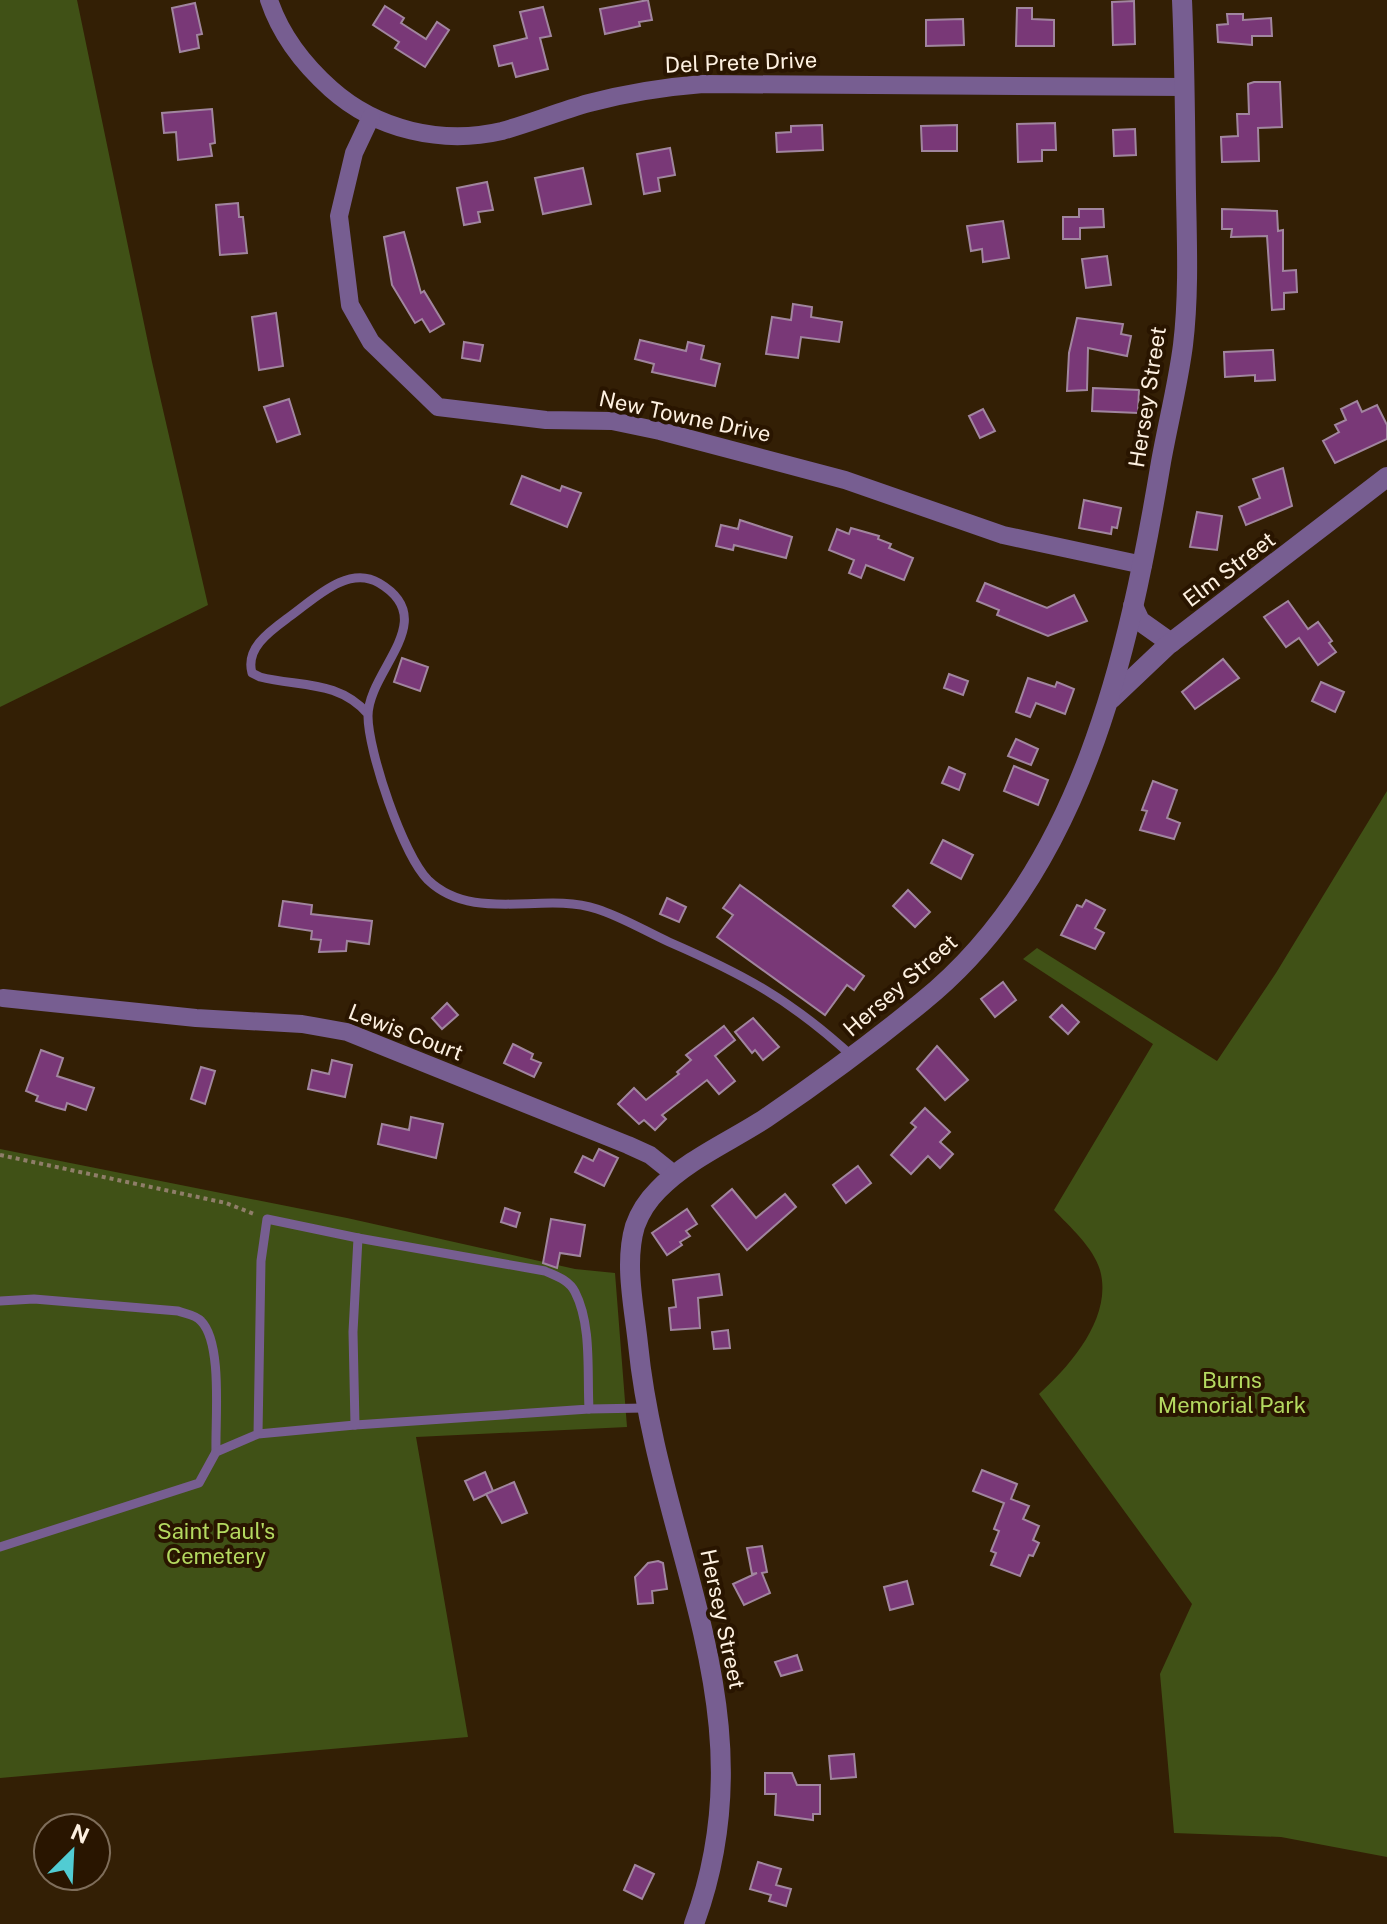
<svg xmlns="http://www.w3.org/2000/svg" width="1387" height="1924" viewBox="0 0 1387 1924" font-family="'Public Sans',sans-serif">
<rect width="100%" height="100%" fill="#331f05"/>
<g fill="#405116">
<path d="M0 0H77L152 362 208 605 0 707Z"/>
<path d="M1387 791V1857L1281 1837 1174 1833 1160 1674 1192 1604 1039 1394C1071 1365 1113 1317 1100 1270 1093 1247 1070 1227 1054 1210L1153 1044 1023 959 1037 948 1217 1061 1276 973Z"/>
<path d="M0 1149 347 1218 575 1269 615 1273 627 1427 416 1437 468 1737 0 1778Z"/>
</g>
<g fill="#793877" stroke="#a1859f" stroke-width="2">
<path d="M648 0 652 20 639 22 640 26 605 34 600 9Z"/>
<path d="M1134 1 1135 44 1113 45 1112 2Z"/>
<path d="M195 3 202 34 197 35 199 48 180 52 172 8Z"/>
<path d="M385 6 404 18 401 23 426 39 437 22 449 30 425 67 395 48 399 42 373 25Z"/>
<path d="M543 7 551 36 540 38 548 69 516 77 512 63 499 66 494 46 527 38 520 12Z"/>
<path d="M1017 8H1032V19L1054 20V46H1016Z"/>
<path d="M1227 14H1243V20L1271 18 1272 36H1252V45L1218 42 1217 25 1228 24Z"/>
<path d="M963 19 964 45 926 46V20Z"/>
<path d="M1254 82H1280L1282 127 1258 128 1259 161 1222 162 1221 137 1238 136 1237 114H1249L1248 84Z"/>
<path d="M212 109 215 143 210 144 212 156 178 160 176 132 164 133 162 113Z"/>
<path d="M1055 123 1056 150H1042V161L1018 162 1017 124Z"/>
<path d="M822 125 823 150 777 152 776 133 791 132V126Z"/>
<path d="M957 125V151H922L921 126Z"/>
<path d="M1135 129 1136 155 1114 156 1113 130Z"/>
<path d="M670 148 675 175 658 178 660 191 644 194 637 154Z"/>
<path d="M583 168 591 204 543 214 535 178Z"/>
<path d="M487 182 493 210 478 212 480 222 464 225 457 188Z"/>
<path d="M238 203 239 217H243L247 253 220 255 216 205Z"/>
<path d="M1079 209H1103L1104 227 1080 228V239H1063V217H1079Z"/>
<path d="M1222 209 1277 211 1278 231 1283 230V271L1296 270 1297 292 1284 293V309L1272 310 1267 236 1231 237 1232 229H1222Z"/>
<path d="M1003 221 1009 258 983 262 982 249 971 251 967 226Z"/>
<path d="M404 232 421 293 424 291 444 324 430 332 422 319 415 323 392 285 384 237Z"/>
<path d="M1107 256 1111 285 1086 288 1082 259Z"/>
<path d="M793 304 812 307 811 317 842 322 839 342 801 337 798 358 766 354 772 317 791 320Z"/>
<path d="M276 313 283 366 259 370 252 317Z"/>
<path d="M1077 318 1123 324 1121 334 1131 336 1127 356 1088 348 1087 390 1067 391 1069 353Z"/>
<path d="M640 340 686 351 688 342 704 346 701 359 720 364 715 386 652 372 654 364 635 359Z"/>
<path d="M464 342 483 345 480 361 462 358Z"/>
<path d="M1273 350 1275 380 1255 381V375L1225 377 1224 352Z"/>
<path d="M1093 388 1139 390 1138 413 1092 411Z"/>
<path d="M289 399 300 434 277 442 264 407Z"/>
<path d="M1357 401 1362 412 1377 405 1387 425V439L1335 463 1323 441 1339 432 1335 425 1346 420 1341 409Z"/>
<path d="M983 409 995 431 980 438 969 416Z"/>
<path d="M1283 468 1292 506 1246 525 1239 507 1260 498 1253 479Z"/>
<path d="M522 476 560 491 562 486 581 493 567 527 511 504Z"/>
<path d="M1084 500 1121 508 1117 528 1112 527 1111 534 1079 528Z"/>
<path d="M1197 512 1222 516 1217 550 1190 547Z"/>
<path d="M740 520 792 537 786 558 734 545 733 550 716 546 721 525 738 529Z"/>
<path d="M851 528 879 536 878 539 891 544 889 548 913 558 904 580 866 565 861 578 849 573 854 560 829 550 837 529 849 534Z"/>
<path d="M985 583 1047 608 1074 595 1087 621 1048 636 997 615 999 610 977 601Z"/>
<path d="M1288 601 1308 629 1318 622 1332 641 1329 643 1336 652 1318 665 1299 638 1286 647 1264 617Z"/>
<path d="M402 658 428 667 420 691 394 682Z"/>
<path d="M1223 659 1239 678 1195 709 1182 692Z"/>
<path d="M949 674 968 681 963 695 944 688Z"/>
<path d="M1028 678 1055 687 1057 682 1074 689 1065 714 1036 703 1030 717 1016 712Z"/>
<path d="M1321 682 1344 692 1335 712 1312 701Z"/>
<path d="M1016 739 1038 749 1031 765 1008 756Z"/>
<path d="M1014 766 1048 780 1038 805 1004 791Z"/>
<path d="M949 767 965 774 959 790 942 783Z"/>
<path d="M1153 781 1177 790 1167 818 1180 823 1174 839 1140 830 1147 811 1142 810Z"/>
<path d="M943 840 973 855 961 879 931 863Z"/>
<path d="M740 885 864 976 854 990 847 985 825 1015 717 937 733 915 723 908Z"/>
<path d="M908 890 930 912 915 927 893 906Z"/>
<path d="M667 898 686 907 679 922 660 914Z"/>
<path d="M1086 900 1105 910 1095 928 1104 933 1095 949 1061 935 1077 905 1082 907Z"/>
<path d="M283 901 312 905 311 914 372 921 369 944 347 941 346 951 319 952 321 940 311 939 312 931 279 926Z"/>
<path d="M1003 982 1016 1000 995 1017 981 999Z"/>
<path d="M447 1003 458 1015 442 1029 432 1018Z"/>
<path d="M1062 1005 1079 1022 1068 1034 1050 1017Z"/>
<path d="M753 1018 779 1047 763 1060 755 1050 752 1053 735 1032Z"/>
<path d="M724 1026 735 1040 715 1056 735 1081 719 1094 707 1080 662 1115 666 1119 655 1130 644 1120 639 1124 618 1104 634 1088 646 1100 679 1074 677 1072 691 1060 686 1055Z"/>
<path d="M513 1044 533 1054 531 1059 541 1063 534 1077 504 1063Z"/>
<path d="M937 1046 968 1080 945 1100 917 1069Z"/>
<path d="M41 1050 63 1058 57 1076 94 1088 86 1110 67 1103 65 1110 54 1107 36 1101 38 1096 26 1091Z"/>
<path d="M332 1060 352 1065 345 1097 308 1089 312 1070 329 1074Z"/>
<path d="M201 1067 215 1071 205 1104 191 1099Z"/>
<path d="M925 1108 950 1132 940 1142 953 1154 940 1168 928 1156 911 1174 891 1155 916 1127 911 1123Z"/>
<path d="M411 1117 443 1124 436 1158 378 1144 382 1124 409 1130Z"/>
<path d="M599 1149 618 1158 604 1186 575 1172 583 1156 593 1161Z"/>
<path d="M858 1166 871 1183 846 1203 833 1185Z"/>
<path d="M732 1189 756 1218 785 1194 796 1207 747 1250 712 1206Z"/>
<path d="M505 1208 520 1213 516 1227 501 1222Z"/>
<path d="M687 1209 697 1224 686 1231 690 1236 680 1242 682 1245 667 1255 652 1233Z"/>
<path d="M551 1219 585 1225 580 1256 560 1253 557 1268 543 1263Z"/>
<path d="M719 1274 722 1295 698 1298 700 1328 671 1330 669 1308 676 1307 673 1280Z"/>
<path d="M728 1330 730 1348 714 1349 712 1332Z"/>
<path d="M982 1470 1017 1484 1011 1499 1029 1506 1023 1519 1039 1526 1033 1540 1039 1543 1033 1556 1029 1555 1020 1576 991 1565 996 1553 991 1551 999 1531 994 1529 1004 1503 973 1491Z"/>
<path d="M485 1472 493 1491 474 1500 465 1481Z"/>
<path d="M514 1482 527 1513 502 1523 486 1494Z"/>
<path d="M762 1546 767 1572 762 1573 770 1593 744 1605 733 1584 757 1573 752 1574 747 1548Z"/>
<path d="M658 1561 663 1563 667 1589 652 1591 653 1603 638 1604 635 1577 648 1563Z"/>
<path d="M907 1581 913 1604 890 1610 884 1587Z"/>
<path d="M797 1655 802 1670 781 1676 775 1662Z"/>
<path d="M854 1754 856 1777 831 1779 829 1756Z"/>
<path d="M765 1773H792L797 1785H820V1814H813V1820L775 1815 776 1794H765Z"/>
<path d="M758 1862 781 1869 776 1885 791 1889 786 1906 769 1901 771 1895 750 1889Z"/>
<path d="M635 1865 654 1874 642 1899 624 1890Z"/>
</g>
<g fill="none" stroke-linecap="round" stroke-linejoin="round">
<path stroke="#8f7e69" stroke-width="4" stroke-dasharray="4 4" stroke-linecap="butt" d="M0 1155 226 1203 254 1214"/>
<g stroke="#775e91" stroke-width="9">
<path d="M368 714C338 680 300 687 260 677L252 673C245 648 270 631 289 617 313 600 348 564 379 583 442 620 368 670 368 716 368 751 403 855 428 880 474 924 543 891 597 909 622 917 645 931 669 942 745 975 791 1000 853 1057"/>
<path d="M0 1301 34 1299 178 1311C186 1314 196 1315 201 1321 223 1343 215 1421 216 1452"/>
<path d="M589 1409 645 1408"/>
<path d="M355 1425 589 1409C587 1373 592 1325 575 1292 569 1280 556 1276 545 1271L358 1238"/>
<path d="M0 1547 199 1483 216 1452 258 1434 355 1425 353 1332 358 1238 267 1219 261 1261 258 1434"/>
</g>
<g stroke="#775e91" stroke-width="18">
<path d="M269 0C281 36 303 64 331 89 377 130 442 145 502 131 531 123 560 111 589 103 627 93 664 87 703 84L1185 87"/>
<path d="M371 117 354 153 339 216 350 305 371 342 438 407 546 420 612 421 660 431 845 480 1003 535 1143 565"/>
<path d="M3 998 196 1018 302 1024 347 1032 628 1145 650 1155 675 1175"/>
</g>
<g stroke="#775e91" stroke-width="20">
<path d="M1133 606 1140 621 1171 643"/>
<path d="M1111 699 1168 645 1387 477"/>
<path d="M694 1924C772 1714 658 1547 638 1344 634 1306 624 1263 635 1226 640 1212 648 1200 658 1190 688 1159 731 1141 766 1118 819 1082 872 1043 922 1002 1081 874 1129 654 1161 462 1168 423 1178 384 1183 345 1189 295 1187 244 1186 194 1185 130 1185 65 1182 0"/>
</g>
</g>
<g text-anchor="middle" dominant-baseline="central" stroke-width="8" stroke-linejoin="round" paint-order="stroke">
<g font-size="22" fill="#fdf0e0" stroke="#291500">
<text transform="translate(741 62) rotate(-2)">Del Prete Drive</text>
<text transform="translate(1147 397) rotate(-81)">Hersey Street</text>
<text transform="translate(685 416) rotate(12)">New Towne Drive</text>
<text transform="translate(1229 569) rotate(-37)">Elm Street</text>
<text transform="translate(900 985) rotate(-41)">Hersey Street</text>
<text transform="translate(406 1032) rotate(21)">Lewis Court</text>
<text transform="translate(723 1619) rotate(78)">Hersey Street</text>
</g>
<g font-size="22" fill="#b4d960" stroke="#291500">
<text x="1232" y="1380">Burns<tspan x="1232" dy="25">Memorial Park</tspan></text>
<text x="216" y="1531">Saint Paul's<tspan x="216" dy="25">Cemetery</tspan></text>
</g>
</g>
<g transform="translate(72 1852) rotate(24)"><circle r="38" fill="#291500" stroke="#7e6d5a" stroke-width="2"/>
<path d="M0-6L14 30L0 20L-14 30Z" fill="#51ccd3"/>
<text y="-12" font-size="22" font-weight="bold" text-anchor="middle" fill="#fdf0e0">N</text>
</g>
</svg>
